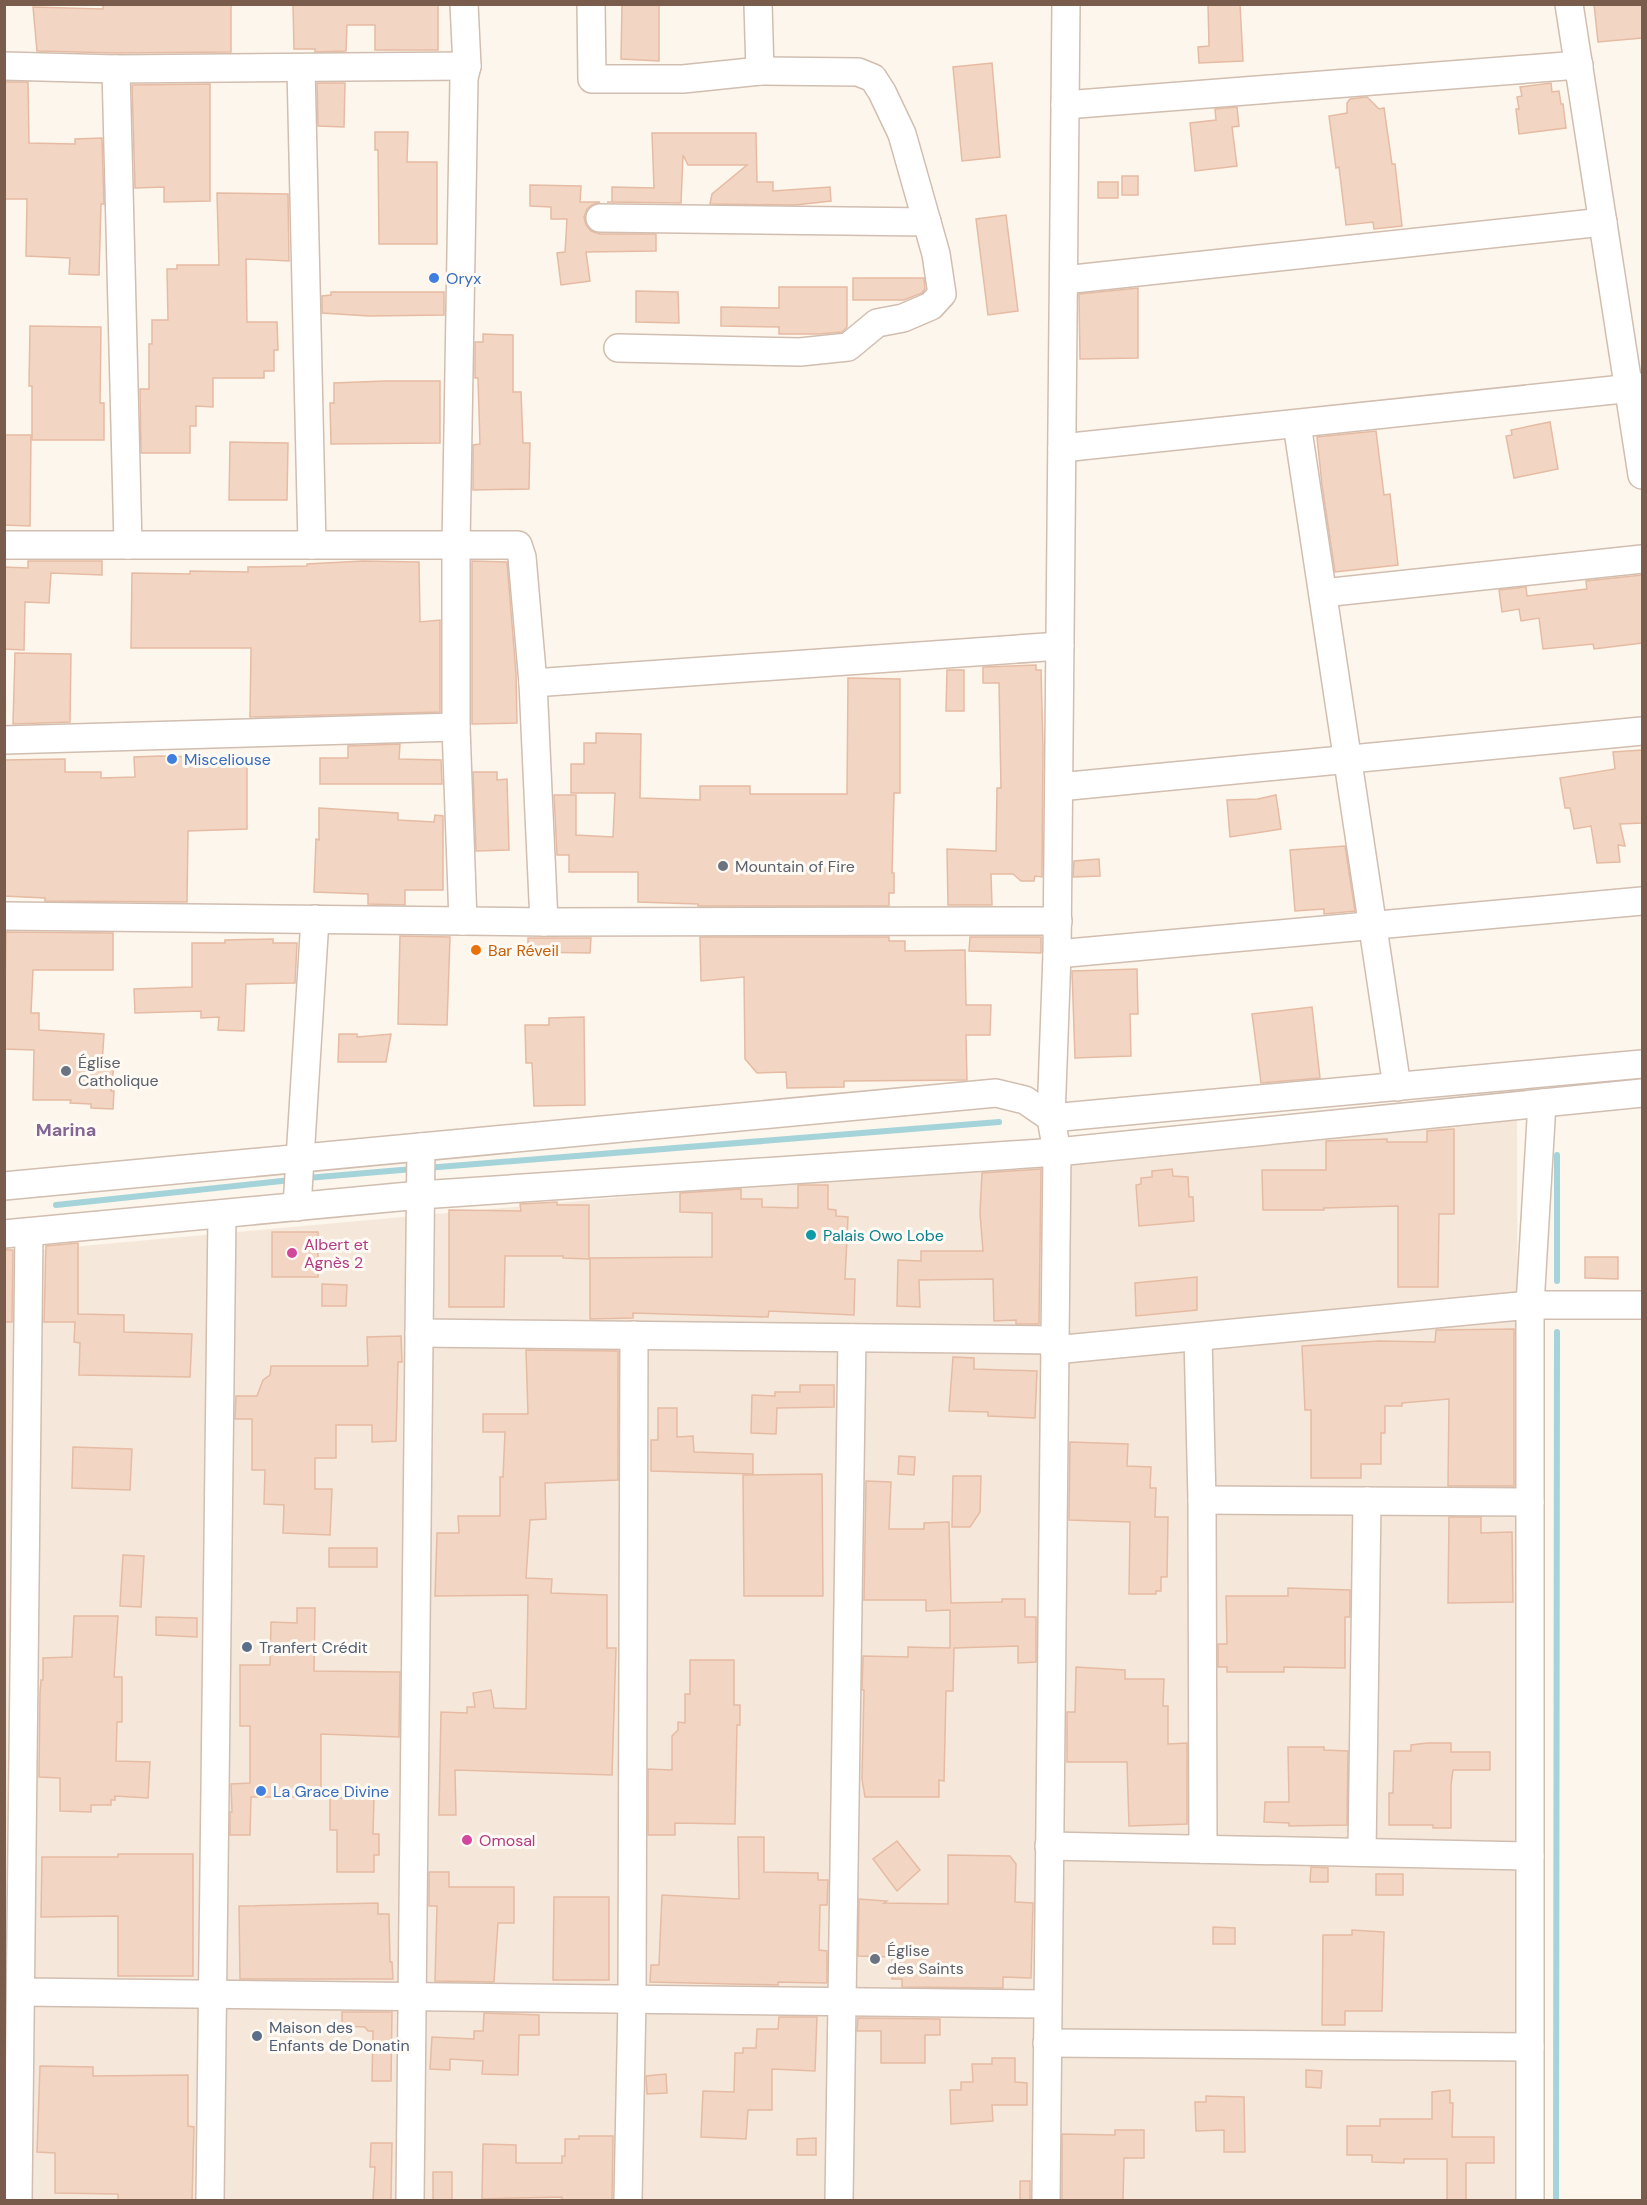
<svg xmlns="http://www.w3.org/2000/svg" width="1647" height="2205" viewBox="0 0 1647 2205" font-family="'DM Sans',sans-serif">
<rect width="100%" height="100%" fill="#fdf6ec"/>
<path fill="#f5e8da" d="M1517 1116 1519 2200H5V1253Z"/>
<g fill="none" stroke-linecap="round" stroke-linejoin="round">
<g stroke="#a5d3da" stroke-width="6">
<path d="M426 1168 999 1122"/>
<path d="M307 1178 413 1169"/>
<path d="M56 1205 291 1180"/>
<path d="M1557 1281V1155"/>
<path d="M1556 2200 1557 1332"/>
</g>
</g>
<g fill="#f3d5c3" stroke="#e6bba3" stroke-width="1.5">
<path d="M103 4H231V52L116 53 37 51 33 7 103 9Z"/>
<path d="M293 4H438V50H375V25H347L346 51 315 52V49H294Z"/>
<path d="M622 4H659V61L621 59Z"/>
<path d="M1208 4H1240L1243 61 1199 63 1198 47 1209 46Z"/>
<path d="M1594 4H1642V38L1598 42Z"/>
<path d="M992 63 1000 157 962 161 953 67Z"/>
<path d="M4 82H28L29 143 75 144V139L102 138 104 204H101L99 275 69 274 70 258 26 256 27 199H4Z"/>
<path d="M317 83H345L344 127 318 126Z"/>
<path d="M1551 83 1552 92 1559 91 1561 104H1563L1566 128 1519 134 1516 109H1519L1517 97 1522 96 1520 87Z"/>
<path d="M210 84V201L164 202V187L135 188 132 85Z"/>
<path d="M1367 97 1379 109 1384 108 1392 164H1395L1402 226 1374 229 1373 222 1346 225 1339 167 1336 168 1329 116 1347 113V103L1350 99Z"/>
<path d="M1237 107 1239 126 1232 127 1237 166 1195 171 1190 123 1216 120 1215 109Z"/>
<path d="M375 132H408L407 162H437V244H379L378 150H375Z"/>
<path d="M652 133H756L757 182H773V191L830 187 831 201 795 205 710 204 712 194 747 165H688L683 155 681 203 607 202H612V187L654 188Z"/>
<rect x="1122" y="176" width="16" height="19"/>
<rect x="1098" y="182" width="20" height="16"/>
<path d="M530 185 581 186 580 202H600L592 205 587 209 584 217 586 225 591 231 600 234H656V251L586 252 590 281 561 285 557 253 565 252 567 219H551V207L530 206Z"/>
<path d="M217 193 288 194 289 261 246 259 247 322H277L278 350H274V371H264V378H213V407L196 406V426H190V453H141L140 389H149V344H152V320H168L167 269H177V265H219Z"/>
<path d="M1006 215 1018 311 988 315 976 219Z"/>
<path d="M853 278H924L925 289 922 293 904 300H853Z"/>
<path d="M779 287H847V327L842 332 819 334H779V327L721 326V307L779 308Z"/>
<path d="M1138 288V358L1080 359 1079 294Z"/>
<path d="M636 291 678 292 679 323 636 322Z"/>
<path d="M331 292H444V315L369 316 322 313V296L331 295Z"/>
<path d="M30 326 101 327 100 403H104V440H32V386H29Z"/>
<path d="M483 334 513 335V392H521L523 443H530L529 489 473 490V445L480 444 478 378H475V342H483Z"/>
<path d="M385 381H440V443L331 444 330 403H334V383Z"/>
<path d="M1550 422 1558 469 1514 478 1506 436 1512 435 1511 430Z"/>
<path d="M1376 431 1384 495 1390 494 1398 565 1335 572 1322 485 1317 437Z"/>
<path d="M4 435H31L30 526 4 525Z"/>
<path d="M230 442 288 443 287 500H229Z"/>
<path d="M28 561H102V575L51 573 49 603 25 602 24 650 4 649V567L28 568Z"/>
<path d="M363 561 419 562 420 622 440 620V712L250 717 251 648H131L132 573 190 574V571L248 572V567L307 566V564Z"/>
<path d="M472 561 507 562 516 673 517 723 472 724Z"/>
<path d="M1642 575V643L1594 649 1593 644 1543 649 1539 618 1521 621 1519 609 1502 612 1499 590 1526 587 1527 596 1587 589 1586 581Z"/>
<path d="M15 653 71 654 70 722 13 724Z"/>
<path d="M1036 665V670H1041L1043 747 1042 877 1035 876 1034 881H1021L1013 874H991L992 905H948L947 849 996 851 997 788H1001L999 683H983V667Z"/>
<path d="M947 670H964V711H946Z"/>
<path d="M848 678 900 679V793H894L892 873H894V893H889V906H698V904L638 902V872H569V855H557L554 795H576V835L613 837 615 793H571V764H584V743H596V733L641 734 640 798 700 800V786H750V794H847Z"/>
<path d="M400 744 399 759 441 760 442 784H320V758H348V746Z"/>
<path d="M1642 750V823L1620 824 1625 846 1618 845 1620 862 1597 863 1591 826 1574 829 1570 808H1565L1560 778 1615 769 1613 752Z"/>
<path d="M160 756 247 758V829L188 831 187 902 45 901V898L4 896V760L65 759V772H101V778L135 777 134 757Z"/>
<path d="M473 772H497V780L507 779 509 850 476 851Z"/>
<path d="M1276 795 1281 829 1230 837 1227 800 1258 799Z"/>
<path d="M319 808 398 813V820L434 822 435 815 443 816V890H405V905L368 904V894L314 892 316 839 319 840Z"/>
<path d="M1345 846 1355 911 1324 914V909L1295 911 1290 850Z"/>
<path d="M1099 859 1100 876 1073 877 1074 861Z"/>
<path d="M6 932 113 933V970H33L31 1013H39V1030L104 1034 102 1064 114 1065 111 1091H114L113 1109 91 1108V1104L70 1103 71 1100H33L34 1050 4 1049Z"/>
<path d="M400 936 450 937 447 1025 398 1024Z"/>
<path d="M700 937H889V941H905V951L965 950 966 1005H991L990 1035H966L967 1080 844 1081V1087L787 1088 786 1072 757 1073 745 1059 744 977 701 981Z"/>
<path d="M970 937H1041V953L969 951Z"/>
<path d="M528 938H591L590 953 528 952Z"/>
<path d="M273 939V943H297L295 983 246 984 244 1031 218 1030 219 1017 201 1018V1011L135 1013 134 989 192 987V943H225V940Z"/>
<path d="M1137 969 1138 1014H1130L1131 1056 1075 1058 1072 971Z"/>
<path d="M1312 1007 1320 1078 1261 1083 1252 1014Z"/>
<path d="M584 1017 585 1105 534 1106 532 1063H526L525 1025H549V1018Z"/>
<path d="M339 1034H357V1037L391 1034 386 1062H338Z"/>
<path d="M1454 1129V1214H1439L1438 1287H1398V1206L1324 1208V1210H1263L1262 1170H1326V1141L1387 1139V1142H1427V1131Z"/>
<path d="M1041 1169 1039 1324H1016V1320L994 1321 993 1279 919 1280 920 1307 897 1306 898 1260 921 1261V1251H983L980 1213 982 1173Z"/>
<path d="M1172 1169 1173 1176 1188 1177 1189 1197H1193L1194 1221 1139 1226 1136 1185 1141 1184V1178L1152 1177V1171Z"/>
<path d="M798 1185H828V1209L836 1210V1216L848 1217 845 1279H855L854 1315 769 1311 768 1317 633 1313V1318L590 1319V1258L712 1257V1213L680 1212V1193L741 1189V1199H762V1207L798 1208Z"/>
<path d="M557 1202V1205H589V1259L563 1258V1256H505L504 1307H449V1210L521 1211 520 1204Z"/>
<rect x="272" y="1232" width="46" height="45"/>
<path d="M78 1243V1314L124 1315V1332L192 1334 190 1377 79 1375 80 1343 74 1342 75 1322H44L46 1246Z"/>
<path d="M4 1250H13L12 1322H4Z"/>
<path d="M1585 1257H1618V1279L1585 1278Z"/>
<path d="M1197 1277V1310L1136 1316 1135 1283Z"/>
<path d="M322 1284 347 1285 346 1306H322Z"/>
<path d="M1514 1329V1486H1448L1449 1399 1402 1403V1406H1385V1433H1381V1464H1361V1478H1311V1410H1305L1302 1346 1379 1341 1435 1342 1436 1330Z"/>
<path d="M401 1336 402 1362H398L396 1441 372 1442V1425H336V1458H315V1489H332L330 1535 283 1533 284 1505 264 1504 265 1470H252V1419H235L236 1396H257L263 1380 270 1375 271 1366H368L367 1337Z"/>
<path d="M526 1350 618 1351V1480L545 1483 546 1519 530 1520 526 1578 552 1579 551 1593 607 1595V1648H616L612 1775 455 1770 456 1815H439L441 1712 467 1713V1707H475L473 1693 491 1690 494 1708 526 1709 528 1595 435 1596 437 1533H459L458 1516H500V1477H503L505 1432H483V1414H528Z"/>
<path d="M953 1357 974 1358V1369L1037 1371 1035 1418 988 1416V1412L949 1411Z"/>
<path d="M800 1385H834V1407L777 1408 776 1434 751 1433 752 1395 775 1396V1392H800Z"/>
<path d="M658 1408H677V1437L693 1436 694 1452 753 1454V1474L651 1471V1440H658Z"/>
<path d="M1070 1442 1128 1444 1127 1466 1151 1467 1150 1488H1156L1155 1517H1168L1167 1577H1161V1591H1156V1594H1129L1130 1522 1069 1520Z"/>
<path d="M73 1447 132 1449 130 1490 72 1488Z"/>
<path d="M899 1456 915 1457 914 1475 898 1474Z"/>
<path d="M822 1474 823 1596H744L743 1475Z"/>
<path d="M953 1476H981L980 1512 970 1527H952Z"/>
<path d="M866 1481 891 1482 889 1529H924V1523L949 1522 951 1603 1002 1602V1599H1025V1617H1036V1662L1018 1663V1646L954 1648 953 1691H946L944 1781 939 1780V1797H865L862 1779 864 1690H862L863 1656 908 1657V1647L950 1648V1610L926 1611V1600H864Z"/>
<path d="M1449 1517H1481V1533L1512 1532 1513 1602 1448 1603Z"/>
<rect x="329" y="1548" width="48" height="19"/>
<path d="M123 1555 144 1556 141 1607 120 1606Z"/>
<path d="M1288 1588 1350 1590V1617H1345V1668L1284 1667V1672H1227V1667H1218V1644H1227L1226 1596H1288Z"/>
<path d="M297 1608H315L314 1671 400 1672 399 1737 321 1734V1797H251L250 1835H230V1812H232L231 1784 250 1783V1726H240V1665H270L271 1622 297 1623Z"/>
<path d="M74 1616H118L114 1677H122V1722H117L116 1761 150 1762 148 1798 115 1796V1800H111V1805H91V1812L60 1811V1778L39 1777 40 1693 41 1680H43V1658L72 1657Z"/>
<path d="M156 1617 197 1618V1637L156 1635Z"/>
<path d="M690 1660H734V1705H740V1725H737L735 1824 675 1823V1835H648V1769L672 1770V1736L678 1730V1722L685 1723V1694H690Z"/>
<path d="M1076 1667 1125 1670V1679H1164L1163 1706H1168V1744L1187 1743V1824L1129 1826 1127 1762H1067V1712H1075Z"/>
<path d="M1427 1743H1451V1752H1490V1770H1453L1451 1785V1828H1433V1825H1389V1793H1393L1394 1751H1411V1745Z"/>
<path d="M1288 1747H1324V1750L1348 1751 1347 1825 1289 1826V1823L1264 1822 1265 1802H1289Z"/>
<path d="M330 1798H374L373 1834H379V1855H374V1872H337V1830H330Z"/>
<path d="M738 1837H764V1872L818 1873V1880H828L827 1905H820L819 1950 827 1951V1983L778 1982V1985L650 1982 651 1965H659L662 1895 739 1899Z"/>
<path d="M897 1841 920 1870 897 1891 873 1859Z"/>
<path d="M118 1854H193V1976H118V1916L41 1917 42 1857H118Z"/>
<path d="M948 1855 1010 1856 1016 1864 1015 1902 1033 1903 1031 1978 1003 1977V1988L902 1987V1979H892V1957L858 1956 859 1899 887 1901 884 1903 948 1904Z"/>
<path d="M1311 1867 1328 1868V1882H1310Z"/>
<path d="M429 1872H449V1887H514V1923H498L494 1982 435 1981 437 1906H429Z"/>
<rect x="1376" y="1874" width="27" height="21"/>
<path d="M554 1897H609V1980H553Z"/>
<path d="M378 1903V1914H389L390 1962H392L393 1979H240L239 1906Z"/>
<path d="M1213 1927 1235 1928V1944H1213Z"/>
<path d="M1352 1930 1384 1932 1382 2011H1345V2025H1322L1323 1935H1352Z"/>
<path d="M342 2012H392L391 2081H372L373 2031H368L365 2027 342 2026Z"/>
<path d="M484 2013 539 2015V2035H519L518 2075 482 2074 483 2061 450 2059V2070L430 2069 432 2037 474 2039V2031H483Z"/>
<path d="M779 2017H817L815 2071 772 2069V2110H748L746 2139 701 2137 703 2091 734 2092 735 2053H743V2048H756L757 2029H778Z"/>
<path d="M858 2018 940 2019V2035H925V2063H881V2031H857Z"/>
<path d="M992 2058H1015V2082L1027 2083V2105H992L993 2121 951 2124 950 2090H961V2082H973L972 2064H992Z"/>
<path d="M40 2066 93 2067V2076L188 2075V2126L194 2127 192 2200H118V2194L55 2193V2153L37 2152Z"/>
<path d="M1306 2070 1322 2071 1321 2088 1306 2087Z"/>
<path d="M666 2074 667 2093 647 2094 646 2076Z"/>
<path d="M1450 2090V2103H1453L1452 2137H1494V2163H1466V2200H1447V2159H1404V2163L1372 2162V2155H1347V2126H1380V2119H1432V2092Z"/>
<path d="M1206 2096 1244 2097 1245 2152H1224V2130L1196 2131 1195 2102H1206Z"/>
<path d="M1115 2130H1144V2158H1124L1123 2200H1062V2134L1115 2135Z"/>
<path d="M579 2136H613L612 2200H562V2197L482 2199 483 2144 516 2145V2163H562V2156H565V2139H579Z"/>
<path d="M816 2138V2155H797V2139Z"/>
<path d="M371 2143H392L391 2200H373L375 2167H370Z"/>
<rect x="433" y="2172" width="19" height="28"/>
<rect x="1020" y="2181" width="10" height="19"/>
</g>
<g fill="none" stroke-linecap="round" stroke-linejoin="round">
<defs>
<g id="minor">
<path d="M591 4 592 79H683L760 71 858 72 873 78 882 92 902 134 936 254 942 294 931 306 903 318 877 323 848 347 800 352 618 348"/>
<path d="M758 4 760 71"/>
<path d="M1569 4 1642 475"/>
<path d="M4 66 116 69 467 66"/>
<path d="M301 68 312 545"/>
<path d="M116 69 128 545"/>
<path d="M1065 105 1579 65"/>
<path d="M600 218 927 222"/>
<path d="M1064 280 1603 222"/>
<path d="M1297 424 1397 1087"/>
<path d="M1062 448 1642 387"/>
<path d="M4 545H518L522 557 533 683 544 922"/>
<path d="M1323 593 1642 559"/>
<path d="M533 683 1060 646"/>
<path d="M4 740 456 727"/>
<path d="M1059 787 1642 731"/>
<path d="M4 916 544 922 1058 921"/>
<path d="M463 921 456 727V545L464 78 467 66 464 4"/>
<path d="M1057 954 1642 901"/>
<path d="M4 1186 996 1093 1025 1100 1051 1118 1642 1064"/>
<path d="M297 1207 315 919"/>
<path d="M4 1234 420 1195 1057 1152 1642 1093"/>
<path d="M419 1333 1054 1340"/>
<path d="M1198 1337 1202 1500 1203 1849"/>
<path d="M1054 1350 1530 1305H1642"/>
<path d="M1202 1500 1530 1502"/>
<path d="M1049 1846 1530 1856"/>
<path d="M1362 1852 1367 1501"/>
<path d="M21 1992 1047 2004"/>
<path d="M1047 2043 1530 2047"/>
<path d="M18 2200 29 1232"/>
<path d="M210 2200 222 1214"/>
<path d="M410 2200 421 1147"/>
<path d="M628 2200 632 1999 634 1335"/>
<path d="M839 2200 852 1338"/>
<path d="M1046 2200 1057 1152 1051 1118 1057 954 1066 4"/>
<path d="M1530 2200V1305L1542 1103"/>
</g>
</defs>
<use href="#minor" stroke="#d1beb0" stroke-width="30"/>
<use href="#minor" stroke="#fff" stroke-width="27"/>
</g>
<g fill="#3f7fe0" stroke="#fffaf3" stroke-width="2">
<circle cx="434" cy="278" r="6"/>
<circle cx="172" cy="759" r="6"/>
<circle cx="261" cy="1791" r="6"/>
</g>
<g fill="#6b7280" stroke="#fffaf3" stroke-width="2">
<circle cx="723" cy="866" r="6"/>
<circle cx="66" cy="1071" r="6"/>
<circle cx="875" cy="1959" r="6"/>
</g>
<circle fill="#e8710a" stroke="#fffaf3" stroke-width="2" cx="476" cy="950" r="6"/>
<circle fill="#0f9aa8" stroke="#fffaf3" stroke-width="2" cx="811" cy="1235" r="6"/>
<g fill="#d1479c" stroke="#fffaf3" stroke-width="2">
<circle cx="292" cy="1253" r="6"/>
<circle cx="467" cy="1840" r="6"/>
</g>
<g fill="#5c6f8a" stroke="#fffaf3" stroke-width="2">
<circle cx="247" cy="1647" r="6"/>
<circle cx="257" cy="2036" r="6"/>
</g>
<g text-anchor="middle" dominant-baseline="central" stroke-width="6" stroke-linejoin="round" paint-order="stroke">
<g font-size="16" fill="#366cbe" stroke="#fffaf3" text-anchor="start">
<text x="446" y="278">Oryx</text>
<text x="184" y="759">Misceliouse</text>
<text x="273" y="1791">La Grace Divine</text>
</g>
<g font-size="16" fill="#5b616d" stroke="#fffaf3" text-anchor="start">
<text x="735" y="866">Mountain of Fire</text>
<text x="78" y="1062">Église<tspan x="78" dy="18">Catholique</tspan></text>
<text x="887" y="1950">Église<tspan x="887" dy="18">des Saints</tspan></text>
</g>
<g font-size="16" fill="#c56008" stroke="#fffaf3" text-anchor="start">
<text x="488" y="950">Bar Réveil</text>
</g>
<g font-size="16" fill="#0d838f" stroke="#fffaf3" text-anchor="start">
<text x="823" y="1235">Palais Owo Lobe</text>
</g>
<g font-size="16" fill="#b23c85" stroke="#fffaf3" text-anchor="start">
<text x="304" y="1244">Albert et<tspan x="304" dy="18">Agnès 2</tspan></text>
<text x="479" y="1840">Omosal</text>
</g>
<g font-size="16" fill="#4e5e75" stroke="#fffaf3" text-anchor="start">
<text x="259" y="1647">Tranfert Crédit</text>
<text x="269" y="2027">Maison des<tspan x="269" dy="18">Enfants de Donatin</tspan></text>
</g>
<g font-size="18" font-weight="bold" fill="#846695" stroke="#fffaf3">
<text x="66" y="1130">Marina</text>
</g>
</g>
<rect width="1647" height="2205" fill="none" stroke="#7a5c4d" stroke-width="12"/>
</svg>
